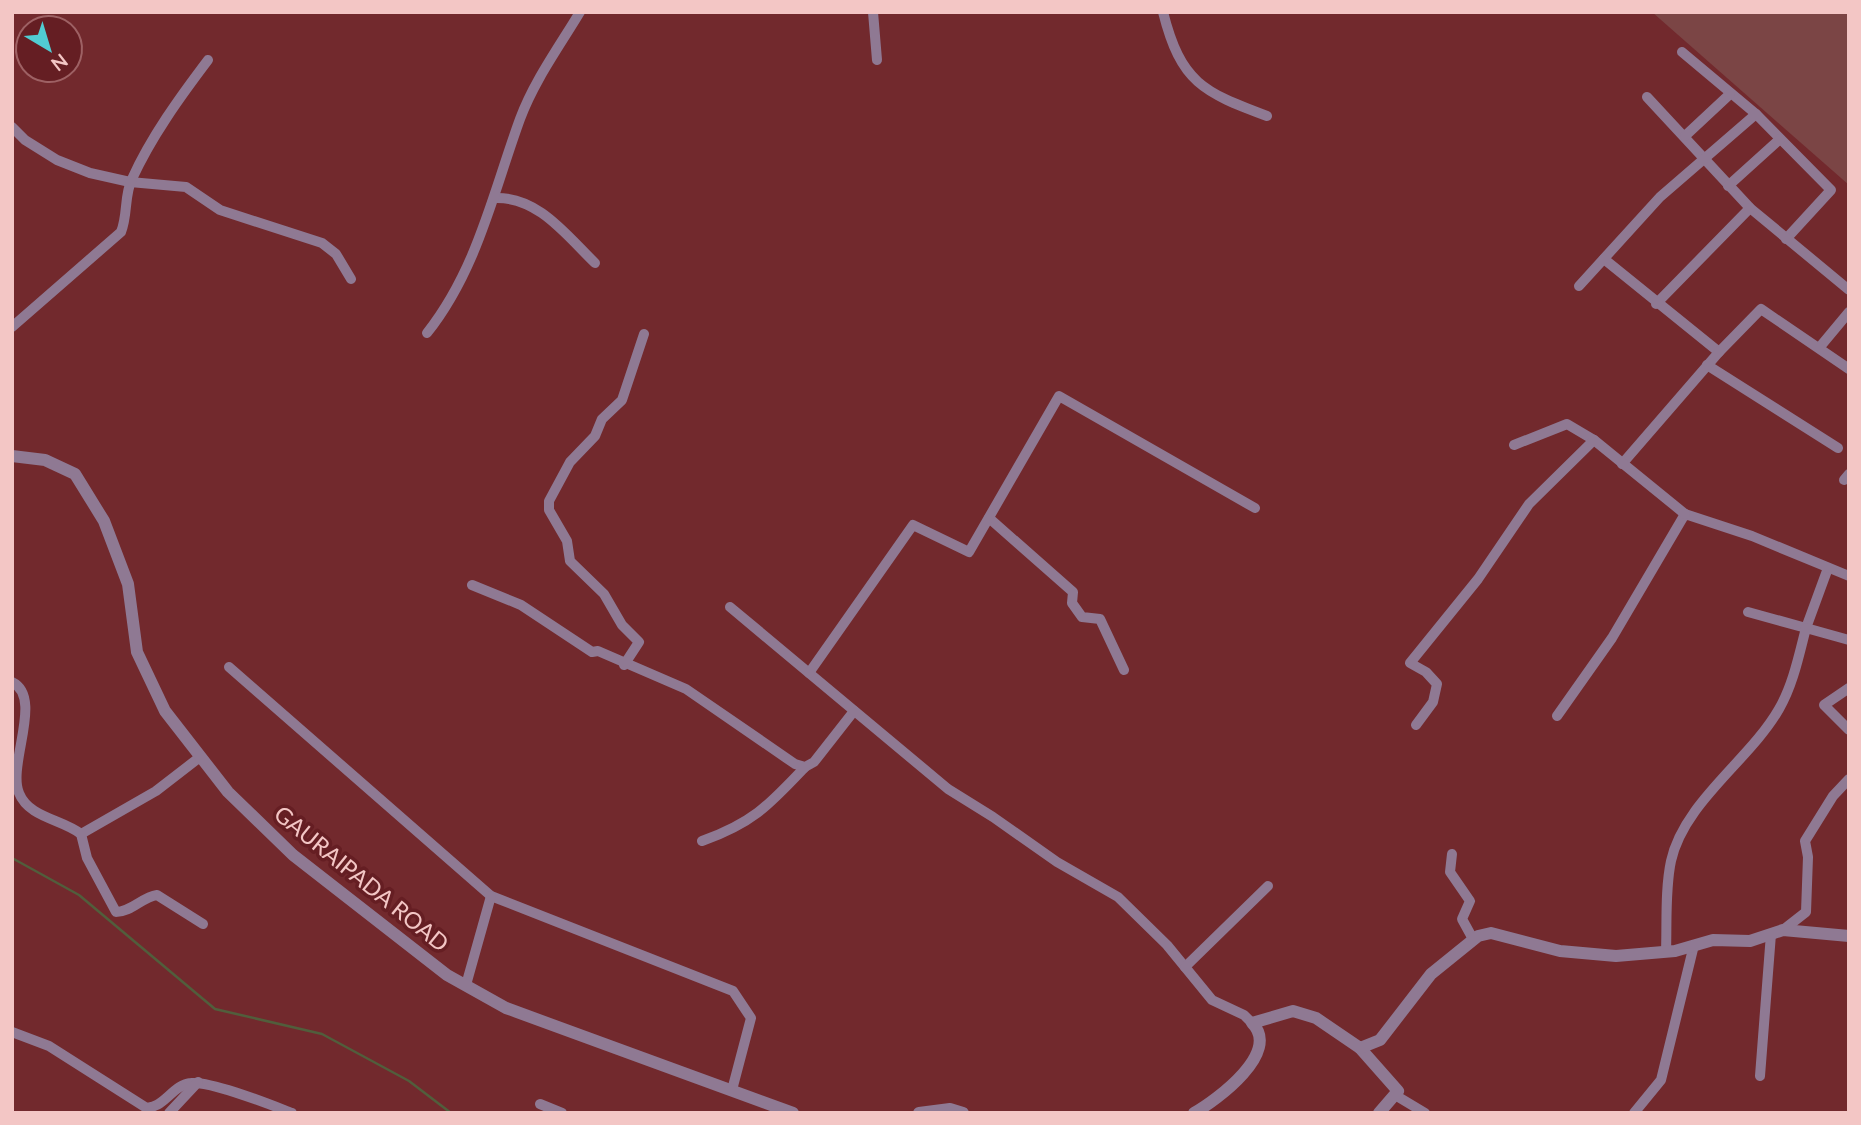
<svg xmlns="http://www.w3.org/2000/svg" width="1861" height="1125" viewBox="0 0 1861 1125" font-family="Lato,sans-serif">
<rect width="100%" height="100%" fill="#72292d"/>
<path fill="#7b4545" d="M1652 12H1849V185Z"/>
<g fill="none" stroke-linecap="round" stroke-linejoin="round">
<path stroke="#515e3c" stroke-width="2.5" d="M12 858 79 895 215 1009 322 1034 409 1081 451 1113"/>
<g stroke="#8f7993" stroke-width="10">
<path d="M873 12 877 60"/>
<path d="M1163 12C1181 83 1203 92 1267 116"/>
<path d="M1682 52 1756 114 1831 190 1786 239"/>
<path d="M1647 97 1750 208 1849 290"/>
<path d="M12 127 25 140 57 160 90 173 130 182 186 187 220 210 322 243 336 254 351 279"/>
<path d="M1685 136 1730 94"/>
<path d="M1728 186 1780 139"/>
<path d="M494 198C538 196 566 235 595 263"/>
<path d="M1604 259 1719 352"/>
<path d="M1579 286 1660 197 1756 114"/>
<path d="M1656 304 1750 208"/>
<path d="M12 327 121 232C128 215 124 195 132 179 151 137 180 97 208 60"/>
<path d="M427 333C477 270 493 193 520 119 534 81 559 47 580 12"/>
<path d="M1819 348 1849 312"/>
<path d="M1707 365 1838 448"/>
<path d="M1514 445 1567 424 1594 440"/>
<path d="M1622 464 1719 352 1761 309 1849 369"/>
<path d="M1844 480 1849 474"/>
<path d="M989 518 1073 592 1072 603 1082 617 1100 619 1124 670"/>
<path d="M472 585 521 605 592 652 598 651 686 689 795 764 805 767 814 762 854 711"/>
<path d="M730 607 948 789 993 817 1057 862 1118 897 1167 945 1212 1000 1244 1015 1252 1023"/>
<path d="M1748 612 1806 628 1828 568"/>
<path d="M624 665 639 642 622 625 604 594 570 561 567 541 549 510V501L570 462 595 436 602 419 622 400 644 334"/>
<path d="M229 667 491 896 733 991 751 1018 732 1090"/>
<path d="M809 673 913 525 969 552 1059 396 1255 508"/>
<path d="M12 682C44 697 7 765 19 793 29 818 62 819 81 834L87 858 116 912C132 912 142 897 157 895L203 924"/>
<path d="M1849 688 1824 705 1849 730"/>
<path d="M1557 716 1612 638 1685 514 1752 536 1849 576"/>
<path d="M1416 725 1433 702 1437 684 1426 672 1410 663 1478 579 1529 504 1594 440 1685 514"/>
<path d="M81 834 156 791 200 757"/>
<path d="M702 841C753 823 769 805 805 767"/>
<path d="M1452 854 1450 872 1470 901 1462 919 1473 939"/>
<path d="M1783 930 1806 912 1808 857 1805 841 1833 796 1849 779"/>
<path d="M1666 952C1667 923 1665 889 1671 861 1684 802 1750 760 1779 709 1793 685 1799 655 1806 628L1849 640"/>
<path d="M1185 967 1268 886"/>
<path d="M466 985 491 896"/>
<path d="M12 1032 49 1046 145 1107C162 1111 173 1084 191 1083 212 1081 271 1105 292 1113"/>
<path d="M1760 1076 1771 934"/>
<path d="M1395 1095 1425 1113"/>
<path d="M540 1104 562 1113"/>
<path d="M169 1113 198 1082"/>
<path d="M1634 1113 1661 1080 1694 945"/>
</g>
<g stroke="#8f7993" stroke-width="12">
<path d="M12 456 45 460 75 474 104 521 128 584 137 652 165 711 228 792 293 855 447 975 506 1008 793 1113"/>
<path d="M1360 1048 1398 1091 1379 1113"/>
<path d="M919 1113 950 1109 963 1113"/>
<path d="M1194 1113C1217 1100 1282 1052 1252 1023L1293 1011 1316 1018 1360 1048 1380 1040 1431 974 1478 936 1491 933 1560 951 1616 956 1675 951 1713 940 1750 941 1783 930 1849 936"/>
</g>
</g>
<g text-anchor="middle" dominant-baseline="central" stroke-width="7" stroke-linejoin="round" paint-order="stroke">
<g font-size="23" fill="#f3c6c5" stroke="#651e23">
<text transform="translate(362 878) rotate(39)">GAURAIPADA ROAD</text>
</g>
</g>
<rect width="1861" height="1125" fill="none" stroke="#f3c6c5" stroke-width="28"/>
<g transform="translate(49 49) rotate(142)"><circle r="33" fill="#651e23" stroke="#9e6164" stroke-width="2"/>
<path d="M0-5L12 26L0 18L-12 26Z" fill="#51ccd2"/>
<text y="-10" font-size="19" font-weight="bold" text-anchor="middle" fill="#f3c6c5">N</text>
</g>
</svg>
